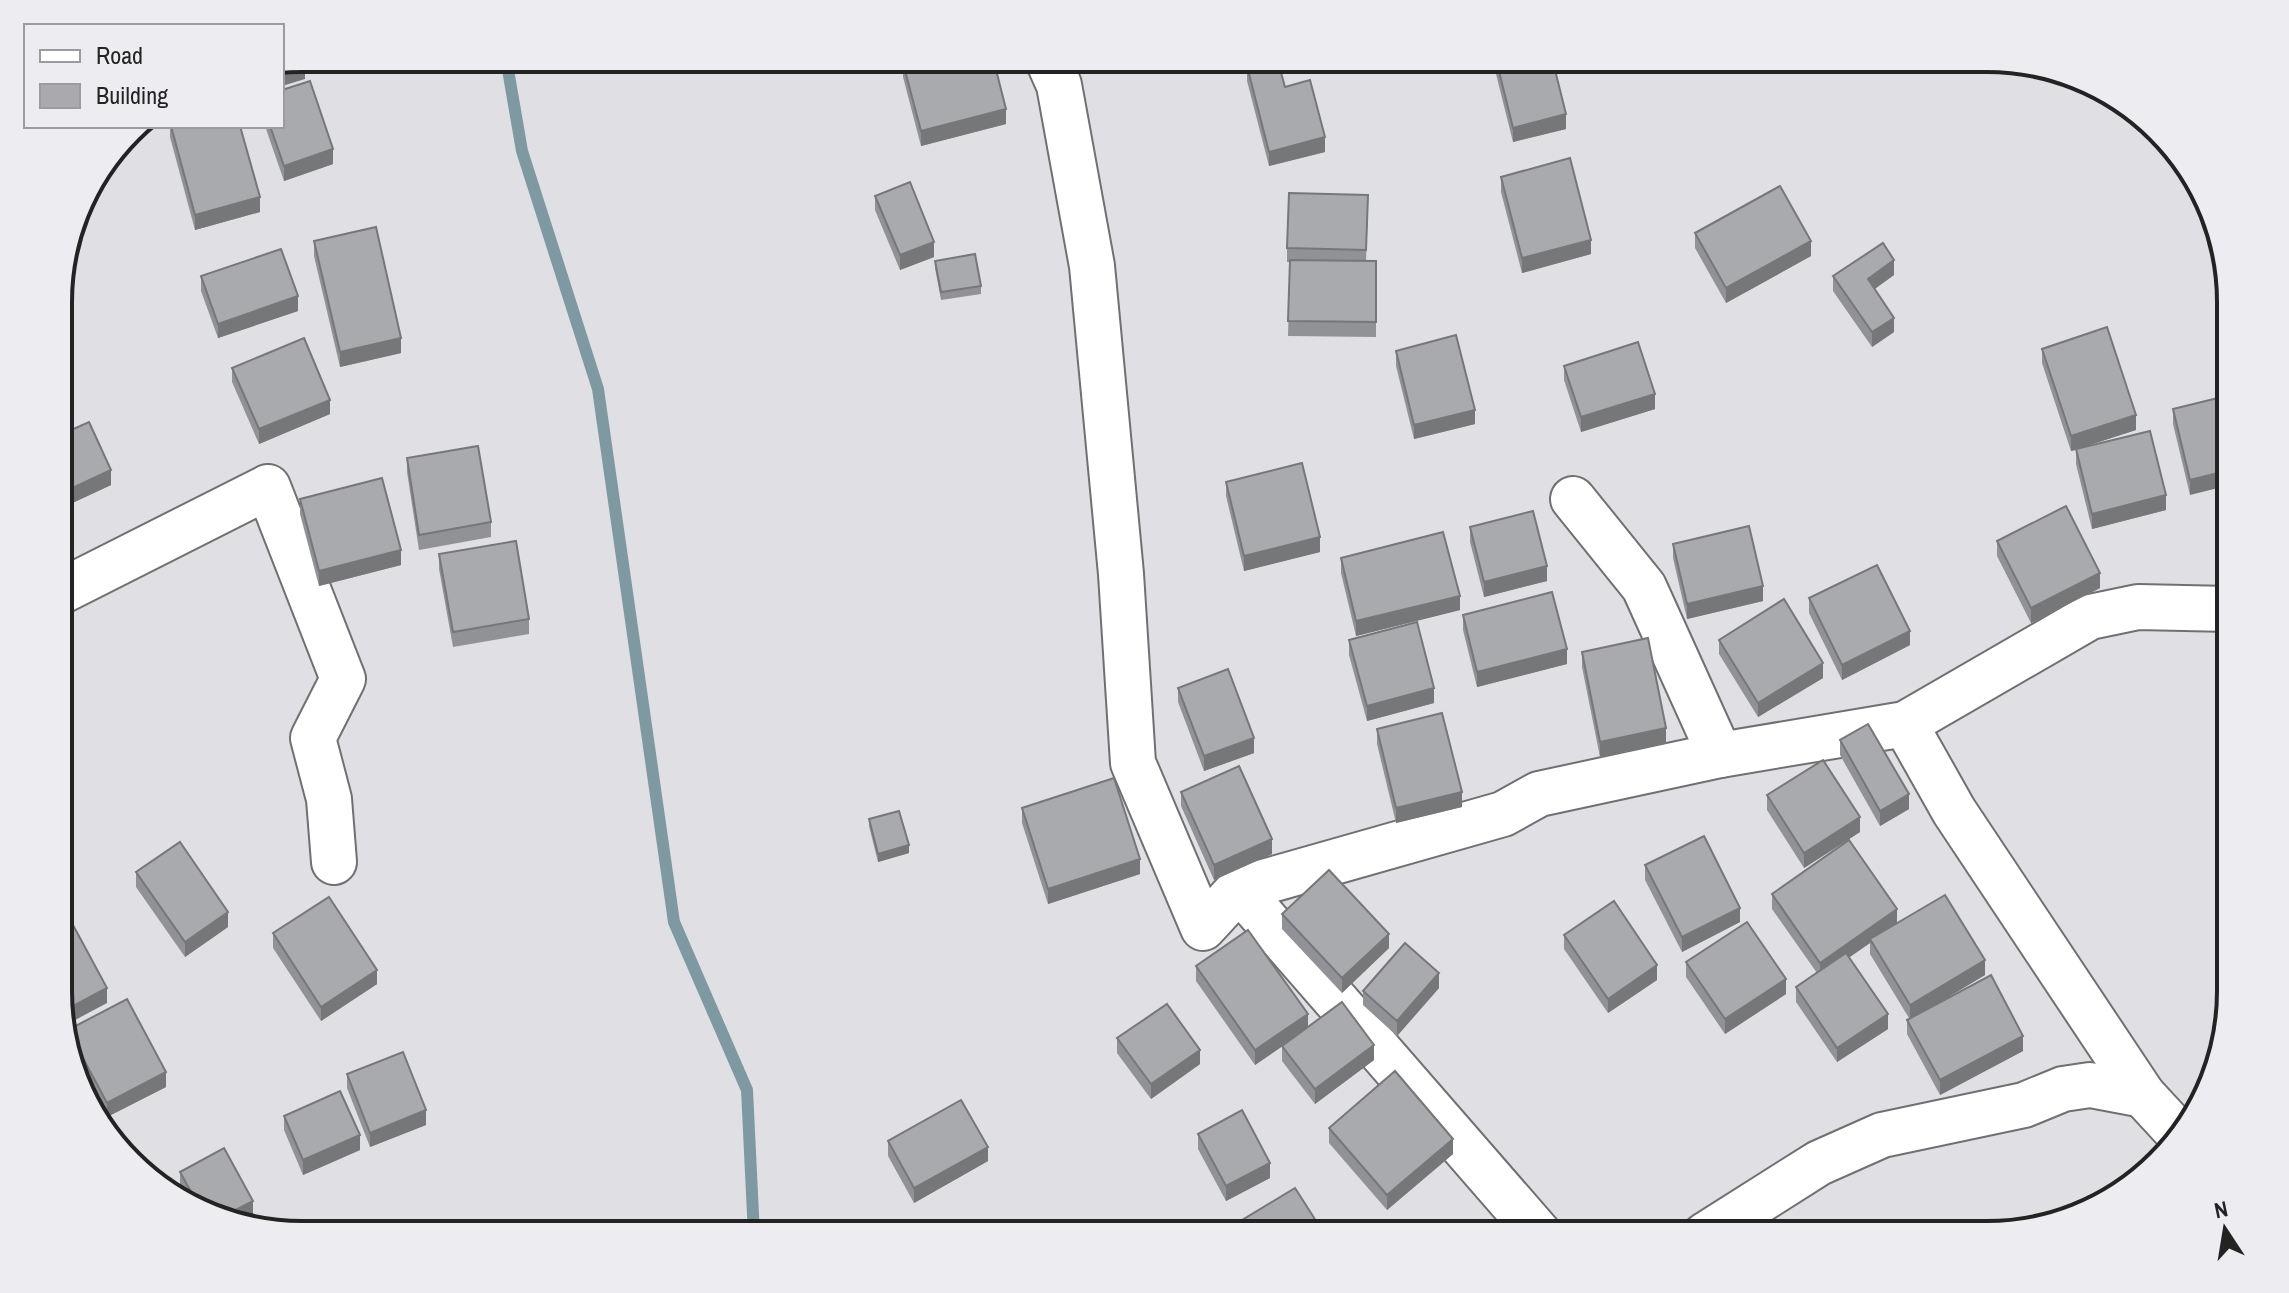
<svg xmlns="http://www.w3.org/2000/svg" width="2289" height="1293" viewBox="0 0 2289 1293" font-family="'Archivo Narrow',sans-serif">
<rect width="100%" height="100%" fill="#e0e0e4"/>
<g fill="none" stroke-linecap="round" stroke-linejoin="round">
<path stroke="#7f99a3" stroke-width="12" d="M506 58 522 151 598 389 674 922 747 1090 754 1235"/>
<defs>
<g id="minor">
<path d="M1047 58 1059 85 1092 266 1121 574 1133 763 1203 928 1239 889 1503 814 1539 794 1720 755"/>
<path d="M1573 499 1644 587 1720 755 1905 724 1954 811 2143 1095 2179 1134"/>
<path d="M60 592 268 487 343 679 313 738 329 799 334 862"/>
<path d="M1905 724 2090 617 2138 607 2230 609"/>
<path d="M1239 889 1540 1235"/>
<path d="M1705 1235 1819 1163 1882 1135 2024 1105 2063 1089 2090 1085 2143 1095"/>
</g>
</defs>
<use href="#minor" stroke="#707073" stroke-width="48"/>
<use href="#minor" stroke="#fff" stroke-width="44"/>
</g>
<g fill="#919295">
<path d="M1496 59 1566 129 1513 142 1496 74Z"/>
<path d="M903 63 1006 124 921 146 903 77Z"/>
<path d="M1247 66 1285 87 1325 152 1269 166 1247 81Z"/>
<path d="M170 126H240L260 212 195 230 170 137Z"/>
<path d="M265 126H282L333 164 284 181Z"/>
<path d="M1501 177 1591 254 1522 273 1501 192Z"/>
<path d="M875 196 934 257 900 270 875 210Z"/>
<path d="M1368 210 1366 261H1376V337L1288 336 1290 262H1287V248Z"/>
<path d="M1695 233 1811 256 1726 303 1695 248Z"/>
<path d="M314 241 401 353 340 367 314 256Z"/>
<path d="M935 261 981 286V294L941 300 935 268Z"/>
<path d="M1894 275 1874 289 1894 332 1872 347 1833 291V276Z"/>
<path d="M201 276 298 311 218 338 201 291Z"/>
<path d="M2042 349 2136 430 2080 448 2166 510 2092 529 2076 464V450L2071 451 2042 363Z"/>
<path d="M1396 351 1475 424 1414 439 1396 366Z"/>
<path d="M1564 366 1655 409 1581 432 1564 380Z"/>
<path d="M232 368 330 414 259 444 232 382Z"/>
<path d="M2230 395 2190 495 2173 424V409Z"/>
<path d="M60 435 111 485 66 506 60 494Z"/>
<path d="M407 458 491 522V537L419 550 407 472Z"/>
<path d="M1226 482 1320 552 1244 571 1226 496Z"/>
<path d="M300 499 401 565 319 586 300 514Z"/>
<path d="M1470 527 1547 581 1484 597 1470 542Z"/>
<path d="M1997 541 2100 588 2031 623 1997 556Z"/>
<path d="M1673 544 1763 601 1687 619 1673 558Z"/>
<path d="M439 554 529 619V634L453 647 439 569Z"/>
<path d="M1341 558 1460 610 1356 636 1341 573Z"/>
<path d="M1809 598 1910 645 1842 680 1809 613Z"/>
<path d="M1463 615 1567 664 1477 687 1463 630Z"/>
<path d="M1349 640 1434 703 1367 721 1349 655Z"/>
<path d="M1719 640 1823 678 1758 717 1719 654Z"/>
<path d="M1582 652 1666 743 1600 757 1582 667Z"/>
<path d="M1178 688 1254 753 1204 771 1178 702Z"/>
<path d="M1377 729 1462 807 1396 823 1377 744Z"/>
<path d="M1840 740 1909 809 1880 826 1840 755Z"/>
<path d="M1181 792 1272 854 1214 880 1181 806Z"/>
<path d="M1767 795 1860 832 1804 868 1767 810Z"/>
<path d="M1022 808 1140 874 1048 904 1022 823Z"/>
<path d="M869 819 909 853 878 862 869 826Z"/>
<path d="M1645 865 1740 922 1682 952 1645 880Z"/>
<path d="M136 872 228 927 185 957 136 887Z"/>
<path d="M1772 894 1897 923 1985 975 1935 1005 2023 1051 1940 1095 1907 1034V1020L1909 1018 1870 954V943L1849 957 1888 1029 1837 1062 1796 1002V987L1817 973 1772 909Z"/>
<path d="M1282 914 1389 948 1342 993 1282 929Z"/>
<path d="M273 933 377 984 321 1021 273 948Z"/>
<path d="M1564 935 1657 980 1608 1013 1564 949Z"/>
<path d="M2230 939V981L2217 966V951Z"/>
<path d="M1686 962 1786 994 1725 1034 1686 977Z"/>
<path d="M1196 966 1308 1027 1374 1060 1315 1104 1282 1061V1046L1255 1065 1196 981Z"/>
<path d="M1439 988 1397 1036 1363 1005V991Z"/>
<path d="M68 1030 166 1087 107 1117 69 1047Z"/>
<path d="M1117 1038 1200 1064 1151 1099 1117 1053Z"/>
<path d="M347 1074 426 1125 370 1147 347 1088Z"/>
<path d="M284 1116 360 1150 303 1175 284 1130Z"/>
<path d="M1329 1128 1453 1154 1387 1210 1329 1143Z"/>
<path d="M1198 1134 1270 1178 1226 1201 1198 1149Z"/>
<path d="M888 1141 988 1161 914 1203 888 1156Z"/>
<path d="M180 1172 253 1216 245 1220 190 1205 180 1186Z"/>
</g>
<g fill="#767779">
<path d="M305 64V79L282 86V71Z"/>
<path d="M1006 109V124L921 146V131Z"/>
<path d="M1566 114V129L1513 142V128Z"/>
<path d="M1325 137V152L1269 166V152Z"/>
<path d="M333 149V164L284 181V166Z"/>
<path d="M260 197V212L195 230V215Z"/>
<path d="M76 218V231L71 234Z"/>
<path d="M1591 240V254L1522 273V258Z"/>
<path d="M1811 241V256L1726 303V288Z"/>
<path d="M934 242V257L900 270V255Z"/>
<path d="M1894 260V275L1868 294V279Z"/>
<path d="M298 296V311L218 338V324Z"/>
<path d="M1894 318V332L1872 347V332Z"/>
<path d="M401 338V353L340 367V352Z"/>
<path d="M1655 394V409L1581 432V417Z"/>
<path d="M330 400V414L259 444V429Z"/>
<path d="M1475 410V424L1414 439V425Z"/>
<path d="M2136 415V430L2071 451V436Z"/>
<path d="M111 470V485L66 506V491Z"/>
<path d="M2230 470V485L2190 495V480Z"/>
<path d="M2166 495V510L2092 529V514Z"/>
<path d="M1320 537V552L1244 571V556Z"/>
<path d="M401 550V565L319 586V571Z"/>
<path d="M1547 566V581L1484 597V582Z"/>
<path d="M2100 573V588L2031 623V608Z"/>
<path d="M1763 586V601L1687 619V604Z"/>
<path d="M1460 596V610L1356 636V621Z"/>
<path d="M1910 631V645L1842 680V665Z"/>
<path d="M1567 649V664L1477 687V672Z"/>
<path d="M1823 663V678L1758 717V703Z"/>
<path d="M1434 688V703L1367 721V706Z"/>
<path d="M1666 728V743L1600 757V742Z"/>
<path d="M1254 738V753L1204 771V756Z"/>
<path d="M1462 792V807L1396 823V808Z"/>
<path d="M1909 794V809L1880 826V811Z"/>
<path d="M1860 817V832L1804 868V853Z"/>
<path d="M1272 839V854L1214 880V865Z"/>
<path d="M909 845V853L878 862V854Z"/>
<path d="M1140 859V874L1048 904V889Z"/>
<path d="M1740 908V922L1682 952V937Z"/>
<path d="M1897 909V924L1870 939V943L1820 978V963Z"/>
<path d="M228 912V927L185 957V942Z"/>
<path d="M1389 934V948L1342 993V978Z"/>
<path d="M1985 960V975L1910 1020V1005Z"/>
<path d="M1657 965V980L1608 1013V999Z"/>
<path d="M377 970V984L321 1021V1007Z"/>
<path d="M1439 973V988L1397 1036V1021Z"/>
<path d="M1786 979V994L1725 1034V1019Z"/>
<path d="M107 988V1003L62 1027 60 1023V1013Z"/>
<path d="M1308 1014V1029L1255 1065V1050Z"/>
<path d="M1888 1014V1029L1837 1062V1048Z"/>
<path d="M2023 1036V1051L1940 1095V1080Z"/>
<path d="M1374 1045V1060L1315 1104V1089Z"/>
<path d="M1200 1050V1064L1151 1099V1084Z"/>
<path d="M166 1072V1087L107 1117V1103Z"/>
<path d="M426 1110V1125L370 1147V1133Z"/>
<path d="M360 1135V1150L303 1175V1160Z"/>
<path d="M1453 1139V1154L1387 1210V1195Z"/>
<path d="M988 1147V1161L914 1203V1188Z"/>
<path d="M1270 1163V1178L1226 1201V1186Z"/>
<path d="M253 1201V1216L245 1220 226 1215Z"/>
</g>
<g fill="#a9aaad" stroke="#767779" stroke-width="2">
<path d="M303 58 305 64 282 71V62Z"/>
<path d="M922 58H993L1006 109 921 131 903 63Z"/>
<path d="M1277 58 1285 87 1310 80 1325 137 1269 152 1247 66Z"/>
<path d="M1501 58H1552L1566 114 1513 128 1496 59Z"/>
<path d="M310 81 333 149 284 166 270 126H282V90Z"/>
<path d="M171 126H240L260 197 195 215Z"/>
<path d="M1570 158 1591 240 1522 258 1501 177Z"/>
<path d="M910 182 934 242 900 255 875 196Z"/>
<path d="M1780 186 1811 241 1726 288 1695 233Z"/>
<path d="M1289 193 1368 195 1366 250 1287 248Z"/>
<path d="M376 227 401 338 340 352 314 241Z"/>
<path d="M1883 243 1894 260 1868 279 1894 318 1872 332 1833 276Z"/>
<path d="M281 249 298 296 218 324 201 276Z"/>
<path d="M975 254 981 286 941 292 935 261Z"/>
<path d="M1290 260 1376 261V322L1288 321Z"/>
<path d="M2107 327 2136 415 2071 436 2042 349Z"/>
<path d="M1456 335 1475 410 1414 425 1396 351Z"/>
<path d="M304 338 330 400 259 429 232 368Z"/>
<path d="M1638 342 1655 394 1581 417 1564 366Z"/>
<path d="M2230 395V470L2190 480 2173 409Z"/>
<path d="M89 422 111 470 66 491 60 479V435Z"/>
<path d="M2150 431 2166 495 2092 514 2076 449Z"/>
<path d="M478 446 491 522 419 535 407 458Z"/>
<path d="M1302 463 1320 537 1244 556 1226 482Z"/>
<path d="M382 478 401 550 319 571 300 499Z"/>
<path d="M2066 506 2100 573 2031 608 1997 541Z"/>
<path d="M1533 511 1547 566 1484 582 1470 527Z"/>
<path d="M1749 526 1763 586 1687 604 1673 544Z"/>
<path d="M1443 532 1460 596 1356 621 1341 558Z"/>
<path d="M516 541 529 619 453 632 439 554Z"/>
<path d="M1877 565 1910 631 1842 665 1809 598Z"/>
<path d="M1552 592 1567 649 1477 672 1463 615Z"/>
<path d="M1784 599 1823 663 1758 703 1719 640Z"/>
<path d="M1417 622 1434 688 1367 706 1349 640Z"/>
<path d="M1648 638 1666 728 1600 742 1582 652Z"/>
<path d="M1228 669 1254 738 1204 756 1178 688Z"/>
<path d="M1442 713 1462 792 1396 808 1377 729Z"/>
<path d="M1868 724 1909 794 1880 811 1840 740Z"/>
<path d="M1823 760 1860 817 1804 853 1767 795Z"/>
<path d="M1239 766 1272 839 1214 865 1181 792Z"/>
<path d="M1114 778 1140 859 1048 889 1022 808Z"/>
<path d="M899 811 909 845 878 854 869 819Z"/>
<path d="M1704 836 1740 908 1682 937 1645 865Z"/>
<path d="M1849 840 1897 909 1820 963 1772 894Z"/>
<path d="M180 842 228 912 185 942 136 872Z"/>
<path d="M1329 870 1389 934 1342 978 1282 914Z"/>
<path d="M1945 895 1985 960 1910 1005 1870 939Z"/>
<path d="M329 897 377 970 321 1007 273 933Z"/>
<path d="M1614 901 1657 965 1608 999 1564 935Z"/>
<path d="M1747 922 1786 979 1725 1019 1686 962Z"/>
<path d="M73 925 107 988 60 1013V932Z"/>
<path d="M1248 930 1308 1014 1255 1050 1196 966Z"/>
<path d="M2230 939V967L2217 951Z"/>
<path d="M1405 943 1439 973 1397 1021 1363 991Z"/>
<path d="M1846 953 1888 1014 1837 1048 1796 987Z"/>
<path d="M1991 975 2023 1036 1940 1080 1907 1020Z"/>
<path d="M127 999 166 1072 107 1103 68 1030Z"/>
<path d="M1342 1002 1374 1045 1315 1089 1282 1046Z"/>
<path d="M1167 1004 1200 1050 1151 1084 1117 1038Z"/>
<path d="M403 1052 426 1110 370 1133 347 1074Z"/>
<path d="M1395 1071 1453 1139 1387 1195 1329 1128Z"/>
<path d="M340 1091 360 1135 303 1160 284 1116Z"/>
<path d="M961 1100 988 1147 914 1188 888 1141Z"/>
<path d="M1242 1110 1270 1163 1226 1186 1198 1134Z"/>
<path d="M224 1148 253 1201 226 1215 200 1208 180 1172Z"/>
<path d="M1295 1188 1325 1235H1226L1224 1231Z"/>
</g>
<path d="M0 0H2289V1293H0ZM302 72H1987A230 230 0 0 1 2217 302V991A230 230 0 0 1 1987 1221H302A230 230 0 0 1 72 991V302A230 230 0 0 1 302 72Z" fill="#ededf1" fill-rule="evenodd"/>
<path fill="none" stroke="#232324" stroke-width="4" d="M302 72H1987A230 230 0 0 1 2217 302V991A230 230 0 0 1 1987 1221H302A230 230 0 0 1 72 991V302A230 230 0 0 1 302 72Z"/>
<rect x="24" y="24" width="260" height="104" fill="#ededf1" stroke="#9c9c9f" stroke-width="2"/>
<rect x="40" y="50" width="40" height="12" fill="#ffffff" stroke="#9c9c9f" stroke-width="2"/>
<text x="96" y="64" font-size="24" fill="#232324">Road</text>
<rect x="40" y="84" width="40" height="24" fill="#a9aaad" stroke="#9c9c9f" stroke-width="2"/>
<text x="96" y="104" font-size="24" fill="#232324">Building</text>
<g transform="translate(2225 1229) rotate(348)" stroke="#ededf1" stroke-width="6" paint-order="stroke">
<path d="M0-6L14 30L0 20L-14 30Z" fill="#232324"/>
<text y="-12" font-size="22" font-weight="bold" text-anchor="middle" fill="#232324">N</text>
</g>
</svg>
